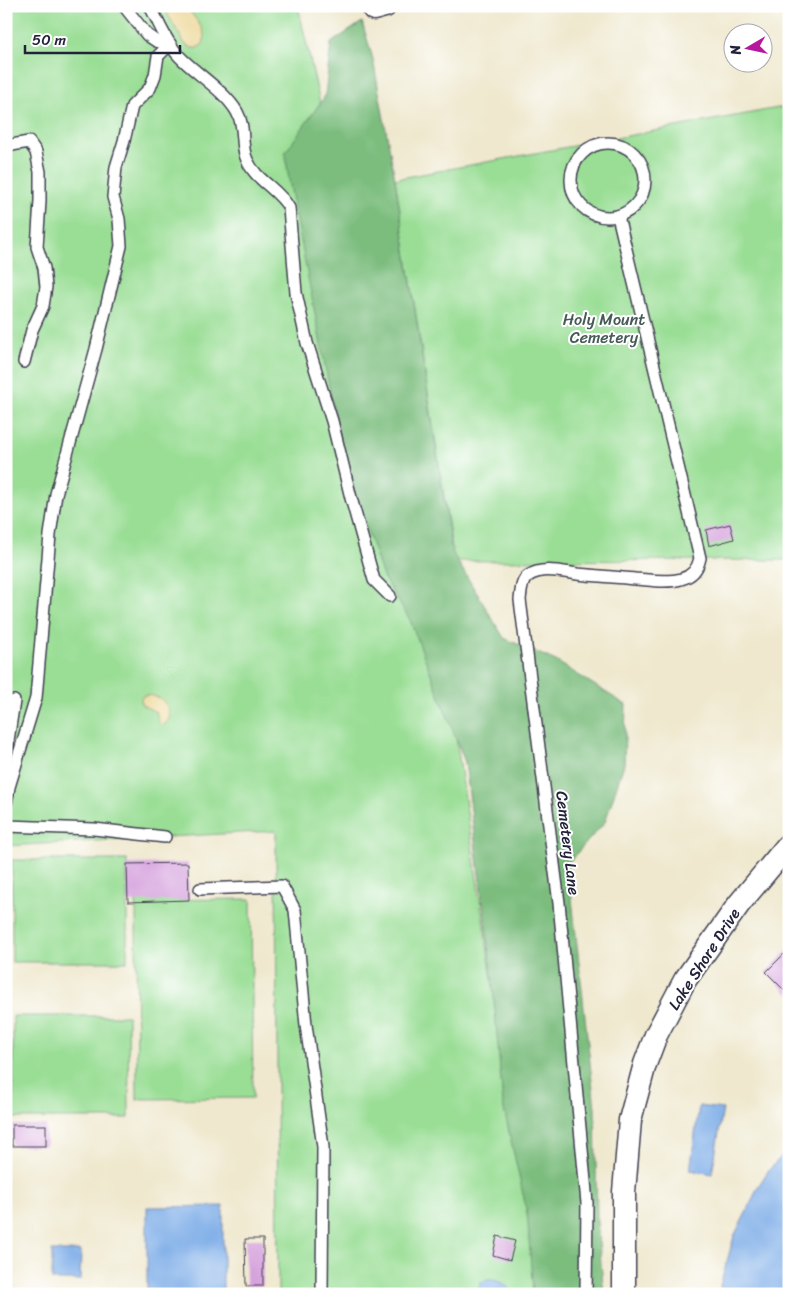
<svg xmlns="http://www.w3.org/2000/svg" width="795" height="1300" viewBox="0 0 795 1300" font-family="Sriracha,sans-serif">
<rect width="100%" height="100%" fill="#fff"/>
<filter id="ink" filterUnits="userSpaceOnUse"><feTurbulence type="fractalNoise" baseFrequency=".02" numOctaves="2"/><feDisplacementMap in="SourceGraphic" scale="10" xChannelSelector="R" yChannelSelector="G"/><feConvolveMatrix kernelMatrix="1 2 1 2 8 2 1 2 1" color-interpolation-filters="sRGB"/></filter>
<filter id="wash" filterUnits="userSpaceOnUse"><feTurbulence type="fractalNoise" baseFrequency=".0096" numOctaves="4" result="noise"/><feDisplacementMap in="SourceGraphic" scale="20" xChannelSelector="R" yChannelSelector="G"/><feGaussianBlur stdDeviation="1.12" result="paint"/><feColorMatrix in="noise" values="0 0 0 0 0 0 0 0 0 0 0 0 0 0 0 0 0 1.4 0 .05"/><feComposite in="paint" operator="in"/></filter>
<g filter="url(#wash)">
<rect width="100%" height="100%" fill="#efe8ce"/>
<g fill="#9ade95" stroke="#5e8068">
<path d="M6 6H298L440 631 539 1294H278L276 831 6 846Z"/>
<path d="M789 106V560L454 561 395 179Z"/>
<rect x="12" y="860" width="115" height="102"/>
<path d="M251 899 253 1098 137 1099 136 900Z"/>
<path d="M13 1016H128L129 1118H13Z"/>
</g>
<path fill="#7bbd7e" stroke="#4e705c" d="M362 22 373 59 395 179 452 552 504 638 556 661 626 705 624 764 605 822 568 863 595 1108 597 1222 604 1294H533L527 1212 503 1105 492 977 465 762 410 620 383 577 343 458 289 180 285 153 325 96 331 43Z"/>
<g fill="#eeda9e" stroke="#887e6c">
<path d="M167 6H188C192 19 209 29 203 44L197 48H192L185 44 168 15Z"/>
<path d="M149 695C153 696 157 697 161 699 169 705 175 723 161 725L159 723 156 712 142 705 141 699 143 696Z"/>
</g>
<g fill="#7cace7" stroke="#4f6791">
<path d="M699 1106 723 1109 712 1174 690 1170Z"/>
<path d="M789 1148V1294H722L720 1286 734 1236 750 1205 757 1188 768 1171Z"/>
<path d="M223 1206V1294H147V1207Z"/>
<path d="M52 1251H81L80 1280H52Z"/>
<path d="M489 1279C501 1282 506 1282 512 1294H476L481 1283Z"/>
</g>
<g id="blocks">
<g fill="#d6a2dd">
<path d="M730 524 734 539 709 546 706 530Z"/>
<path d="M188 863 189 900 128 902 127 864Z"/>
<path d="M789 949V995L766 972Z"/>
<rect x="12" y="1125" width="34" height="21"/>
<path d="M497 1236 515 1241 510 1260 493 1255Z"/>
<path d="M245 1239H263V1286H246Z"/>
</g>
</g>
</g>
<g filter="url(#ink)">
<use href="#blocks" fill-opacity="0" stroke="#414051" stroke-width="1"/>
<g fill="none" stroke-linecap="round" stroke-linejoin="round">
<defs>
<g id="lane">
<path d="M124 6 147 35 156 41 170 44"/>
<path d="M150 6C159 23 166 42 179 56 195 73 225 91 237 112 246 128 240 145 247 160 256 181 279 189 289 208L296 293 307 343 332 421 351 498 374 580 390 596"/>
<circle cx="608" cy="180" r="37"/>
<path d="M6 146 29 142 36 152 40 172V201L37 247 44 268 46 287 43 306 32 330 24 362"/>
<path d="M6 754 14 701"/>
<path d="M6 804 9 787 36 698 50 535 56 494 96 349 121 246 119 219 113 197 116 167 124 141 132 106 150 88 155 75 158 56 170 44"/>
<path d="M6 826 94 829 165 837"/>
<path d="M200 889 282 886 295 910 306 1025 323 1147 322 1294"/>
<path d="M586 1294 587 1203 559 903 520 600C521 592 521 581 528 576 542 566 562 572 577 574 596 576 616 577 635 579 650 580 667 583 681 579 693 576 698 568 700 558L618 216"/>
</g>
<g id="street">
<path d="M374 9 385 6"/>
<path d="M624 1294V1192L630 1120 645 1064 656 1035 685 980 739 904 789 844"/>
</g>
</defs>
<use href="#lane" stroke="#414051" stroke-width="14"/>
<use href="#street" stroke="#414051" stroke-width="25"/>
<use href="#lane" stroke="#fff" stroke-width="11"/>
<use href="#street" stroke="#fff" stroke-width="22"/>
</g>
</g>
<g text-anchor="middle" dominant-baseline="central" stroke-width="4" stroke-linejoin="round" paint-order="stroke">
<g font-size="16" fill="#465a56" stroke="#fff">
<text x="604" y="319">Holy Mount<tspan x="604" dy="18">Cemetery</tspan></text>
</g>
<g font-size="16" fill="#22223b" stroke="#fff">
<text transform="translate(568 843) rotate(83)">Cemetery Lane</text>
<text transform="translate(704 959) rotate(-57)">Lake Shore Drive</text>
</g>
</g>
<rect width="795" height="1300" fill="none" stroke="#fff" stroke-width="25"/>
<g transform="translate(748 48) rotate(261)"><circle r="24" fill="#ffffff" stroke="#a7a7b1"/>
<path d="M0-4L9 19L0 12L-9 19Z" fill="#b5179e"/>
<text y="-8" font-size="14" font-weight="bold" text-anchor="middle" fill="#22223b">N</text>
</g>
<path d="M25 45v8h155v-8" fill="none" stroke="#22223b" stroke-width="2.5"/>
<text x="32" y="45" font-size="15" fill="#22223b" stroke="#ffffff" stroke-width="4" paint-order="stroke">50 m</text>
</svg>
